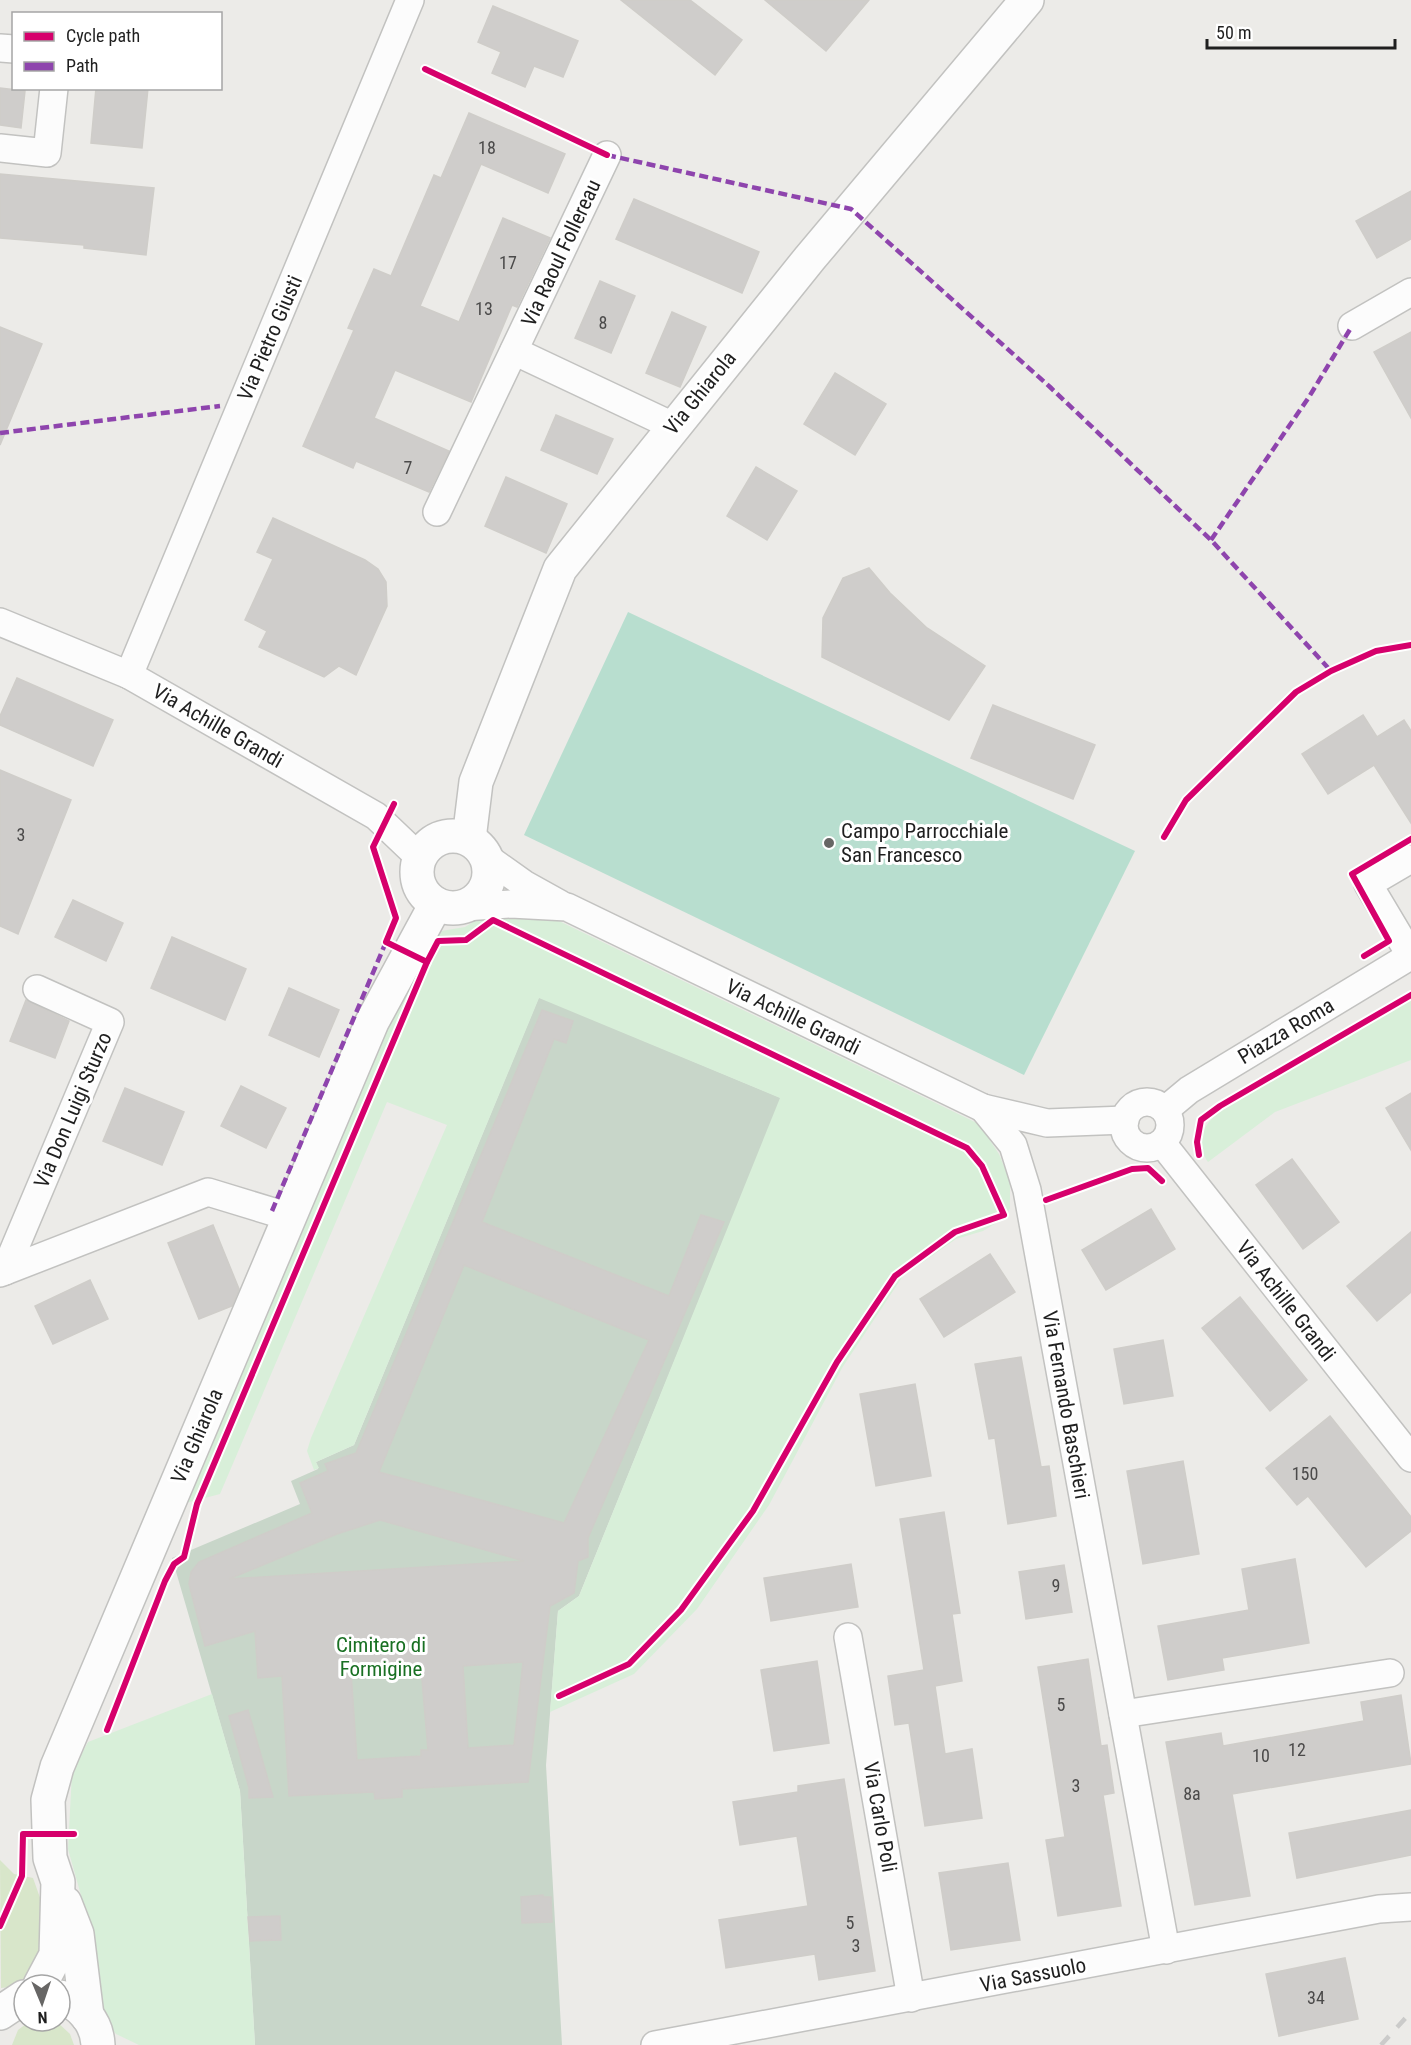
<svg xmlns="http://www.w3.org/2000/svg" width="1411" height="2045" viewBox="0 0 1411 2045" font-family="'Roboto Condensed',sans-serif">
<rect width="100%" height="100%" fill="#ecebe8"/>
<g fill="#d8e6ca">
<path d="M0 1860 14 1874 33 1878 49 1923 32 1975 11 1987 1 1988Z"/>
<path d="M30 2021H56L70 2034 74 2045H12L18 2030Z"/>
</g>
<path fill="#c8d6c9" d="M539 997 781 1098 579 1596 558 1611 546 1765 562 2045H255L240 1791 172 1558 300 1504 291 1481 318 1469 316 1462 354 1445Z"/>
<g fill="#d8efd9">
<path d="M530 907 979 1124 999 1154 1010 1181V1208L1006 1217 983 1231 956 1239 903 1276 842 1368 769 1505 697 1609 634 1674 550 1712 558 1611 579 1596 780 1098 539 998 354 1445 316 1462 319 1468 314 1470 307 1451 311 1438 447 1125 387 1102 220 1494 178 1505 424 943 441 931 465 927 491 911Z"/>
<path d="M1411 999V1060L1275 1112 1208 1162C1194 1142 1202 1127 1218 1113L1373 1018Z"/>
<path d="M212 1694 240 1791 255 2045H139L116 2034 103 2019 91 1931 68 1849 72 1772 88 1742Z"/>
</g>
<path fill="#b8decf" d="M628 612 1135 851 1024 1075 524 835Z"/>
<g fill="#cfcdcb" stroke="#cfcdc9" stroke-width="1.5" fill-rule="evenodd">
<path d="M621 0H690L742 40 715 75Z"/>
<path d="M765 0H869L826 51Z"/>
<path d="M493 6 578 41 563 77 534 66 525 87 492 73 501 52 478 42Z"/>
<path d="M0 88 25 91 21 128 0 125Z"/>
<path d="M96 88H148L142 148 91 143Z"/>
<path d="M469 113 565 154 548 193 481 164 420 306 459 322 503 218 550 238 517 307 512 305 471 402 395 370 374 418 449 451 429 492 356 461 353 468 303 446 354 330 348 328 374 269 391 276 434 175 441 178Z"/>
<path d="M0 174 154 188 146 255 84 248V245L0 238Z"/>
<path d="M1411 191V239L1377 258 1356 221Z"/>
<path d="M634 199 759 252 742 293 616 239Z"/>
<path d="M600 281 635 296 611 353 575 338Z"/>
<path d="M672 312 706 327 680 387 646 373Z"/>
<path d="M0 327 42 344 0 445Z"/>
<path d="M1411 332V418L1374 352Z"/>
<path d="M835 373 886 404 855 455 804 424Z"/>
<path d="M556 415 613 439 597 474 541 450Z"/>
<path d="M756 467 797 491 767 540 727 516Z"/>
<path d="M506 477 567 504 546 553 485 526Z"/>
<path d="M273 518 365 560 378 569 386 582 387 606 356 675 339 666 324 677 259 647 267 631 245 620 273 559 257 552Z"/>
<path d="M869 568 890 593 927 628 985 666 949 720 822 657 823 618 843 578Z"/>
<path d="M17 678 113 720 93 766 0 725V716Z"/>
<path d="M993 705 1095 745 1073 799 971 758Z"/>
<path d="M1363 715 1377 737 1404 720 1411 731V823L1374 765 1328 794 1302 754Z"/>
<path d="M0 770 71 800 18 934 0 926Z"/>
<path d="M73 900 123 923 106 961 55 937Z"/>
<path d="M172 937 246 969 225 1020 151 988Z"/>
<path d="M289 988 339 1010 319 1057 269 1035Z"/>
<path d="M26 1000 69 1021 55 1058 10 1041Z"/>
<path d="M542 1010 573 1021 566 1043 554 1039 482 1222 669 1296 701 1215 724 1222 588 1538V1557L578 1561 574 1593 550 1606 528 1782 402 1789V1797L375 1799 374 1792 289 1796 282 1676 258 1678 255 1631 205 1646 189 1584 191 1572 199 1562 312 1513 300 1483 328 1471 325 1464 356 1453ZM464 1265 649 1340 564 1523 379 1472ZM380 1520 524 1561 229 1579 337 1534ZM523 1662 514 1745 468 1748 463 1666ZM421 1668 428 1750H421V1756L357 1760 351 1672Z"/>
<path d="M241 1086 286 1108 266 1148 221 1126Z"/>
<path d="M125 1088 184 1112 162 1165 103 1141Z"/>
<path d="M1411 1093V1150L1386 1108Z"/>
<path d="M1292 1159 1339 1222 1303 1249 1256 1185Z"/>
<path d="M1151 1209 1175 1249 1106 1290 1082 1250Z"/>
<path d="M213 1225 239 1289 232 1306 199 1319 168 1243Z"/>
<path d="M1411 1232V1292L1377 1321 1347 1286Z"/>
<path d="M990 1254 1015 1292 944 1337 920 1299Z"/>
<path d="M90 1280 108 1319 53 1344 35 1306Z"/>
<path d="M1240 1297 1307 1380 1270 1411 1202 1328Z"/>
<path d="M1163 1340 1173 1396 1124 1404 1114 1349Z"/>
<path d="M1021 1357 1041 1467 1049 1466 1056 1516 1008 1524 995 1438 989 1439 975 1364Z"/>
<path d="M915 1384 931 1476 876 1486 860 1394Z"/>
<path d="M1330 1416 1411 1517V1531L1366 1567 1308 1496 1297 1505 1266 1468Z"/>
<path d="M1183 1461 1199 1554 1143 1564 1127 1471Z"/>
<path d="M944 1512 960 1613 952 1614 962 1681 935 1686 945 1754 972 1749 982 1818 925 1826 909 1723 895 1725 888 1676 924 1670 900 1519Z"/>
<path d="M1295 1559 1309 1643 1222 1658 1224 1670 1168 1680 1158 1626 1249 1610 1242 1569Z"/>
<path d="M851 1564 858 1607 771 1621 764 1578Z"/>
<path d="M1064 1565 1072 1612 1026 1619 1019 1572Z"/>
<path d="M1088 1659 1101 1746 1107 1745 1114 1793 1103 1795 1121 1906 1058 1916 1046 1840 1065 1837 1038 1667Z"/>
<path d="M817 1661 829 1743 774 1751 761 1670Z"/>
<path d="M1401 1695 1411 1764 1232 1794 1250 1896 1195 1905 1166 1742 1221 1733 1223 1746 1364 1721 1361 1702Z"/>
<path d="M248 1710 273 1797 249 1798V1788L229 1716Z"/>
<path d="M844 1779 875 1971 819 1980 815 1954 726 1968 719 1920 808 1906 797 1836 740 1845 733 1802 798 1792V1786Z"/>
<path d="M1411 1810V1855L1297 1878 1289 1833Z"/>
<path d="M1008 1863 1020 1940 951 1950 939 1873Z"/>
<path d="M543 1895V1897H551L552 1922 522 1923 521 1897Z"/>
<path d="M280 1916 281 1940 250 1941 248 1917Z"/>
<path d="M1345 1958 1358 2019 1279 2036 1266 1974Z"/>
</g>
<g fill="none" stroke-linecap="round" stroke-linejoin="round">
<defs>
<g id="minor">
<path d="M0 48 14 49"/>
<path d="M0 148 47 153 54 88"/>
<path d="M1352 326 1411 292"/>
<path d="M514 351 673 426"/>
<path d="M437 512 607 155"/>
<path d="M0 622 129 675 376 816 419 857"/>
<path d="M129 675 410 0"/>
<path d="M486 857 524 884 560 904"/>
<path d="M1411 859 1368 884 1411 956"/>
<path d="M464 907 511 904 567 907 983 1108 1047 1123 1125 1120"/>
<circle cx="1147" cy="1125" r="23"/>
<path d="M983 1108 1013 1145 1027 1190 1166 1950"/>
<path d="M1165 1110 1189 1090 1410 956"/>
<path d="M1162 1143 1411 1458"/>
<path d="M5 1271 110 1022 37 989"/>
<path d="M0 1273 208 1192 290 1217"/>
<path d="M848 1637 911 1998"/>
<path d="M1123 1714 1390 1673"/>
<path d="M655 2045 1379 1909 1411 1907"/>
</g>
<g id="tertiary">
<circle cx="453" cy="872" r="36"/>
<path d="M469 839 476 782 560 569 810 258 1027 0"/>
<path d="M65 1903 77 1934 87 2016"/>
<path d="M40 1985 56 1955 58 1882 50 1858 48 1800 57 1767 372 1022 436 904"/>
<path d="M60 1997C81 2004 97 2022 98 2045"/>
<path d="M0 2013 24 1997"/>
</g>
</defs>
<use href="#minor" stroke="#c2c2c0" stroke-width="30"/>
<use href="#tertiary" stroke="#c2c2c0" stroke-width="36"/>
<use href="#minor" stroke="#fcfcfc" stroke-width="27"/>
<use href="#tertiary" stroke="#fcfcfc" stroke-width="33"/>
<path stroke="#cbcbca" stroke-width="4.5" stroke-dasharray="12 12" stroke-linecap="butt" d="M1381 2045 1411 2012"/>
<g stroke="#8e44ad" stroke-width="4.5" stroke-dasharray="9 4.5" stroke-linecap="butt">
<path d="M607 155 851 209 1050 387 1211 540 1331 671"/>
<path d="M0 433 220 406"/>
<path d="M1211 540 1309 397 1352 326"/>
<path d="M272 1211 386 942"/>
</g>
<defs>
<g id="cycleway">
<path d="M425 69 607 155"/>
<path d="M394 804 373 847 396 918 386 942 427 962"/>
<path d="M1164 837 1186 800 1296 692 1331 671 1376 651 1411 645"/>
<path d="M1364 956 1389 941 1352 874 1411 839"/>
<path d="M1199 1155 1197 1142 1201 1120 1220 1106 1411 995"/>
<path d="M1046 1200 1132 1169 1148 1168 1162 1181"/>
<path d="M107 1730 165 1581 174 1564 184 1557 197 1504 427 962 438 941 466 940 493 920 967 1148 982 1166 1004 1215 955 1232 895 1276 837 1362 753 1511 681 1610 629 1664 559 1696"/>
<path d="M0 1926 22 1876 23 1834H74"/>
</g>
</defs>
<use href="#cycleway" stroke="#fff" stroke-width="10"/>
<use href="#cycleway" stroke="#d6006c" stroke-width="6"/>
</g>
<circle fill="#676665" stroke="#fff" stroke-width="2" cx="829" cy="843" r="6"/>
<g text-anchor="middle" dominant-baseline="central" stroke-width="6" stroke-linejoin="round" paint-order="stroke">
<g font-size="18" fill="#4b4a4a">
<text x="487" y="147">18</text>
<text x="508" y="262">17</text>
<text x="484" y="308">13</text>
<text x="603" y="322">8</text>
<text x="408" y="467">7</text>
<text x="21" y="834">3</text>
<text x="1305" y="1473">150</text>
<text x="1056" y="1585">9</text>
<text x="1061" y="1704">5</text>
<text x="1297" y="1749">12</text>
<text x="1261" y="1755">10</text>
<text x="1076" y="1785">3</text>
<text x="1192" y="1793">8a</text>
<text x="850" y="1922">5</text>
<text x="856" y="1945">3</text>
<text x="1316" y="1997">34</text>
</g>
<g font-size="21" fill="#1f1f1f" stroke="#fff">
<text transform="translate(561 253) rotate(-65)">Via Raoul Follereau</text>
<text transform="translate(270 338) rotate(-67)">Via Pietro Giusti</text>
<text transform="translate(700 393) rotate(-51)">Via Ghiarola</text>
<text transform="translate(218 726) rotate(30)">Via Achille Grandi</text>
<text transform="translate(793 1017) rotate(26)">Via Achille Grandi</text>
<text transform="translate(1286 1031) rotate(-31)">Piazza Roma</text>
<text transform="translate(73 1110) rotate(-67)">Via Don Luigi Sturzo</text>
<text transform="translate(1286 1301) rotate(52)">Via Achille Grandi</text>
<text transform="translate(1066 1405) rotate(80)">Via Fernando Baschieri</text>
<text transform="translate(197 1436) rotate(-67)">Via Ghiarola</text>
<text transform="translate(880 1817) rotate(80)">Via Carlo Poli</text>
<text transform="translate(1033 1975) rotate(-11)">Via Sassuolo</text>
</g>
<g font-size="21" fill="#1f1f1f" stroke="#fff" text-anchor="start">
<text x="841" y="831">Campo Parrocchiale<tspan x="841" dy="24">San Francesco</tspan></text>
</g>
<g font-size="21" fill="#197023" stroke="#fff">
<text x="381" y="1645">Cimitero di<tspan x="381" dy="24">Formigine</tspan></text>
</g>
</g>
<rect x="12" y="12" width="210" height="78" fill="#ffffff" stroke="#a5a5a5" stroke-width="1.5"/>
<rect x="24" y="32" width="30" height="9" fill="#d6006c" stroke="#a5a5a5" stroke-width="1.5"/>
<text x="66" y="42" font-size="18" fill="#1f1f1f">Cycle path</text>
<rect x="24" y="62" width="30" height="9" fill="#8e44ad" stroke="#a5a5a5" stroke-width="1.5"/>
<text x="66" y="72" font-size="18" fill="#1f1f1f">Path</text>
<g transform="translate(42 2003) rotate(178)"><circle r="28" fill="#ffffff" stroke="#a5a5a5" stroke-width="1.5"/>
<path d="M0-4.5L10 22L0 15L-10 22Z" fill="#676665"/>
<text y="-9" font-size="16" font-weight="bold" text-anchor="middle" fill="#1f1f1f">N</text>
</g>
<path d="M1207 39v9h188v-9" fill="none" stroke="#1f1f1f" stroke-width="3"/>
<text x="1216" y="39" font-size="18" fill="#1f1f1f" stroke="#ffffff" stroke-width="4.5" paint-order="stroke">50 m</text>
</svg>
